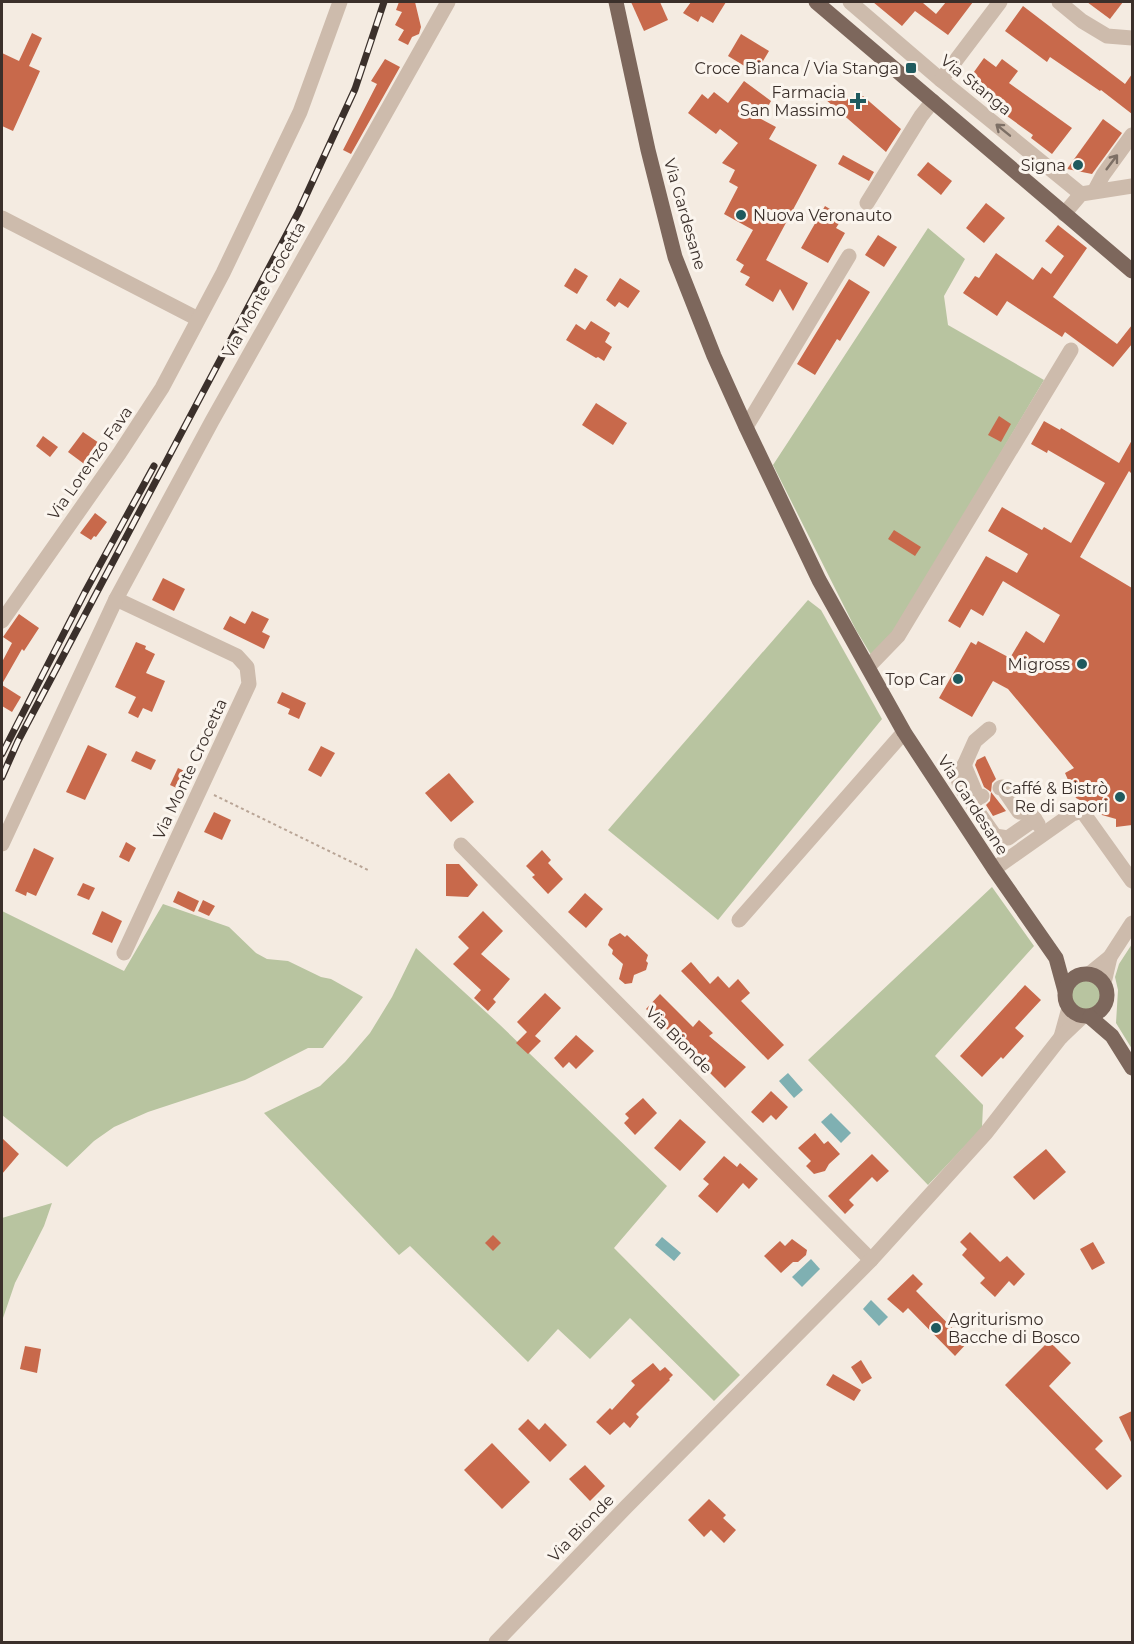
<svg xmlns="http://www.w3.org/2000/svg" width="1134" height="1644" viewBox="0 0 1134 1644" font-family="Montserrat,sans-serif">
<rect width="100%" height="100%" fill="#f4ebe1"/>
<g fill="#b8c4a0">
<path d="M928 228 965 259 944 296 948 325 1044 380 876 663 856 630 773 465Z"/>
<path d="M808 600 821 610 882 719 718 920 608 830Z"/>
<path d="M992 887 1034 946 935 1056 983 1105 982 1128 928 1185 808 1060Z"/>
<path d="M163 904 229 927 256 953 267 959 288 961 321 977 331 979 363 997 323 1048H308L245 1080 148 1112 114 1127 94 1141 67 1167 2 1115V911L124 971Z"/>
<path d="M1132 944V1049L1116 1023 1118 990 1115 977 1119 964Z"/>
<path d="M416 948 499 1024 667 1186 614 1248 740 1375 714 1401 630 1318 590 1359 558 1329 528 1362 410 1246 399 1255 264 1113 320 1086 345 1062 370 1033 392 997Z"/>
<circle cx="1087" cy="996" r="16"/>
<path d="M52 1203 44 1226 15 1283 2 1321V1218Z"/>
</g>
<g fill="#7fb0b2">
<path d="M788 1073 803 1090 794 1098 779 1081Z"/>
<path d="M831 1113 851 1133 841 1143 821 1122Z"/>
<path d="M662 1237 681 1253 674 1261 655 1245Z"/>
<path d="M811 1259 820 1269 802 1287 792 1277Z"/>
<path d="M871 1300 888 1317 879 1326 863 1309Z"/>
</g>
<g fill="#c8694b">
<path d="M399 2H415L421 27 419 34 412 37 408 45 398 40 404 30 395 25 402 12 396 10Z"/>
<path d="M631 2H660L668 20 644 31Z"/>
<path d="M691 2H726L713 23 701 16 698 22 683 13Z"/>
<path d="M873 2H924L923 3 936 14 946 2H973L948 35 915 11 902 26Z"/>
<path d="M1087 2H1123L1110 19Z"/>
<path d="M1023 6 1125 84 1132 74V114L1101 90 1100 91 1050 57 1047 62 1005 31Z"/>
<path d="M32 33 42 38 29 66 40 71 13 131 2 126V53L19 61Z"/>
<path d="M741 34 769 51 756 73 728 56Z"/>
<path d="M984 58 996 67 1002 59 1018 71 1009 83 1072 128 1052 154 1031 138 1033 135 1000 111 1001 109 966 83Z"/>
<path d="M385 59 400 67 351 154 343 150 377 84 371 81Z"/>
<path d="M744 81 771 101 761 119 776 127 769 139 817 165 766 260 808 283 793 311 780 289 773 302 745 285 750 277 740 272 744 265 736 260 753 230 724 214 738 187 729 182 735 170 722 163 738 143 720 129 716 134 688 113 702 94 708 99 714 92 728 103Z"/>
<path d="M835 87 854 105 863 96 901 129 886 152 825 99Z"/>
<path d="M1103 119 1122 133 1092 174 1067 169Z"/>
<path d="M843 155 874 172 869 181 838 164Z"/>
<path d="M928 162 952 181 941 195 917 175Z"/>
<path d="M986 203 1005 218 984 243 966 228Z"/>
<path d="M825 206 843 217 836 228 845 233 828 263 801 248Z"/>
<path d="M1058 225 1087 248 1053 297 1117 344 1132 325V344L1113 367 1065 332 1062 337 1007 301 997 316 963 293 975 276 979 278 996 253 1033 280 1042 267 1051 274 1064 256 1045 241Z"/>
<path d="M878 235 897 247 884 267 865 255Z"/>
<path d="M575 268 588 276 577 294 564 286Z"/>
<path d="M620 278 640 291 628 308 619 302 615 307 606 300Z"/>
<path d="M849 279 870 292 840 341 837 339 815 375 797 364Z"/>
<path d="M591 321 610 333 605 342 612 347 604 361 598 357 596 358 566 340 576 324 585 330Z"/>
<path d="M596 403 627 423 613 445 582 425Z"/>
<path d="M999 416 1011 424 1001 442 988 435Z"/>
<path d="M1044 421 1060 430 1061 428 1119 463 1132 440V474L1129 471 1080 557 1132 588V825L1116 827V819L1095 813 1089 805 1076 798 1065 773 1074 768 1008 689 993 681 972 717 939 698 971 642 976 645 978 641 1010 658 1026 631 1044 643 1060 615 1003 581 983 616 971 609 960 628 948 621 986 556 1017 573 1028 554 988 531 1002 507 1042 530 1044 527 1071 543 1105 483 1048 450 1047 453 1031 444Z"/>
<path d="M83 432 102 445 87 466 68 452Z"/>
<path d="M43 436 58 447 50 457 36 446Z"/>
<path d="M95 513 107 522 96 537 94 536 91 540 80 533Z"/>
<path d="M894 530 921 547 915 556 888 539Z"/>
<path d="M163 578 185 589 174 611 152 600Z"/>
<path d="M252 611 269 619 262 632 270 636 264 649 223 629 230 616 245 624Z"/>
<path d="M19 614 39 628 24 651 22 649 2 684V662L12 643 3 637Z"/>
<path d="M136 642 146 646 145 649 155 654 146 673 165 681 152 712 143 708 138 718 128 713 136 697 115 687Z"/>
<path d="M2 685 21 697 12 712 2 706Z"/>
<path d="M282 692 306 703 299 719 288 714 290 709 277 703Z"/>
<path d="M88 745 107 754 85 800 66 792Z"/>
<path d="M321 746 335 753 321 777 308 770Z"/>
<path d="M136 751 156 760 151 770 131 761Z"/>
<path d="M985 756 996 779 992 783 991 792 1006 811 993 816 986 805 990 801 991 792 984 787 975 765 977 760Z"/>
<path d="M178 768 189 773 181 790 170 785Z"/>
<path d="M449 773 474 802 451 822 425 793Z"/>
<path d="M214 812 231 820 222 840 204 832Z"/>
<path d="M126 842 136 848 129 862 119 857Z"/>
<path d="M34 848 54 858 36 896 27 892 26 896 15 891Z"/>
<path d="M542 850 551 860 548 863 563 879 548 894 532 877 535 875 526 866Z"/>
<path d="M446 864H459L478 885 468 897 446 896Z"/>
<path d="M83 883 95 888 89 900 77 895Z"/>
<path d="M178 891 199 901 194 912 173 902Z"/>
<path d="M585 893 603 909 586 928 568 912Z"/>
<path d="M203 900 215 906 209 916 198 911Z"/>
<path d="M102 911 122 921 112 943 92 934Z"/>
<path d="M483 911 503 931 481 954 510 979 493 999 496 1002 488 1011 474 998 481 990 453 964 469 948 458 937Z"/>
<path d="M620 933 625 937 627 935 648 955 646 961 648 963 646 970 634 975 632 983 625 984 619 979 623 964 612 954 613 950 608 945 610 939Z"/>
<path d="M691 962 710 984 718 976 729 988 738 979 750 993 741 1001 784 1045 768 1060 681 971Z"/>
<path d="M1025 985 1041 1000 1015 1028 1024 1036 1003 1059 1001 1057 982 1077 960 1056Z"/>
<path d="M545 993 561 1008 535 1036 541 1041 528 1054 516 1043 527 1032 517 1022Z"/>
<path d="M660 994 693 1027 699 1020 713 1033 709 1036 746 1067 725 1088 694 1057 692 1059 677 1043 679 1041 646 1009Z"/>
<path d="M576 1035 594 1051 576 1069 569 1062 563 1068 554 1058Z"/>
<path d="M771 1091 788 1107 776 1120 771 1115 763 1123 751 1112Z"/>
<path d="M643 1098 657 1113 635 1135 624 1123 629 1118 625 1114Z"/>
<path d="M680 1119 706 1142 680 1171 654 1148Z"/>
<path d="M815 1133 824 1144 828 1141 840 1154 829 1164 825 1171 814 1174 806 1166 811 1161 798 1148Z"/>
<path d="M2 1138 19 1154 2 1174Z"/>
<path d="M1046 1149 1066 1172 1034 1200 1013 1177Z"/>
<path d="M872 1154 889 1171 877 1182 872 1177 849 1200 854 1205 845 1214 828 1196Z"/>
<path d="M724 1156 737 1167 740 1163 758 1179 749 1189 743 1183 717 1213 698 1196 709 1184 703 1179Z"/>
<path d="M970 1232 1000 1262 1007 1256 1025 1274 1014 1286 1009 1281 995 1297 980 1283 985 1278 962 1255 967 1249 960 1242Z"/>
<path d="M493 1235 501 1243 493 1251 485 1243Z"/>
<path d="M792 1239 807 1250 806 1255 798 1262H793L781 1273 764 1256 780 1241 785 1246Z"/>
<path d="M1093 1242 1105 1263 1092 1270 1080 1249Z"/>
<path d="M913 1274 923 1284 916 1291 967 1343 955 1356 908 1308 903 1313 887 1299Z"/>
<path d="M1049 1341 1071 1363 1049 1386 1103 1441 1095 1449 1122 1476 1107 1490 1005 1385Z"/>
<path d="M25 1346 41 1349 37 1373 20 1369Z"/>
<path d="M861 1360 872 1378 862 1384 851 1367Z"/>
<path d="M653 1363 660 1371 665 1367 673 1375 669 1379 670 1380 636 1414 639 1417 630 1428 624 1422 610 1435 596 1422 610 1408 612 1410 635 1385 631 1381Z"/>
<path d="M833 1374 861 1390 854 1401 826 1385Z"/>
<path d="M1132 1411V1444L1119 1417Z"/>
<path d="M528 1419 539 1430 545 1423 567 1445 550 1462 518 1429Z"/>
<path d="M492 1443 530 1482 502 1509 464 1470Z"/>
<path d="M585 1465 605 1486 590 1501 569 1479Z"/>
<path d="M709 1499 726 1515 723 1518 736 1530 724 1543 711 1530 704 1537 688 1520Z"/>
</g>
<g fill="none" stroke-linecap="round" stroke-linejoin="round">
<path stroke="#b9a596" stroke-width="2" stroke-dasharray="3 3" stroke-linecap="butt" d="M214 795 368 870"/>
<g stroke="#cdbbac" stroke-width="15">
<path d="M850 2 941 80 1081 194"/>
<path d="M1059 2 1082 21 1107 36 1132 38"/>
<path d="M941 80 1000 2"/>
<path d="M1095 190 1103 175 1132 135"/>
<path d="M867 203 921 116 933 101"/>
<path d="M1064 214 1081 194 1132 186"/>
<path d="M2 218 198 319"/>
<path d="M746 427 849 256"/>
<path d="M116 599 237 656 247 667 249 684 124 953"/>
<path d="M2 621 119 454 162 388 223 273 300 112 340 2"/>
<path d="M868 667 898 636 1071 350"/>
<path d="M989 729 975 741 958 779 960 786 995 836 1008 838 1035 819"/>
<path d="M964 765 978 798 982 796"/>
<path d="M1000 788 1002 787 1019 812 1030 813 1038 824"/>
<path d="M2 844 116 599 212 421 448 2"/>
<path d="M461 845 871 1260"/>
<path d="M994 869 1072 814 1082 811 1132 881"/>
<path d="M739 920 904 732"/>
<path d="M1089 974 1110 957 1132 923"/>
<path d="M1104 983 1110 957"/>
<path d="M1061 1037 1069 1008"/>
<path d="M496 1642 626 1507 871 1260 986 1133 1061 1037 1082 1017"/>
</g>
<g stroke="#7d675c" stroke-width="15">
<path d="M616 2 648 150 675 257 714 356 746 427 819 580 904 732 994 869 1056 958 1065 991"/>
<path d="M816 2 1132 271"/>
<circle cx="1086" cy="995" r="21"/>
<path d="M1090 1017 1112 1036 1132 1068"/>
</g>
<defs>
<g id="rail">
<path d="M2 754 85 592 154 466"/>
<path d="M2 777 18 741 298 213 355 89 384 2"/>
</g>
</defs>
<use href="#rail" stroke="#3b302b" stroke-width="7"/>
<use href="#rail" stroke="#fbf5ee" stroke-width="4.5" stroke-dasharray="14" stroke-linecap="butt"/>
</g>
<defs><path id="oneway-shaft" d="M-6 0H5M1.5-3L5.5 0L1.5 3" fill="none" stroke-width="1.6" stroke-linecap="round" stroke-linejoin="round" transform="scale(1.5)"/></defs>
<g stroke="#7d6f65">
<use href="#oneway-shaft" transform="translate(1003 130) rotate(-141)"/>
<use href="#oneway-shaft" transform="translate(1112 162) rotate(-53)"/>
</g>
<g fill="#1f5a5e" stroke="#fbf5ee" stroke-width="2">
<rect x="905" y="62" width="12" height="12" rx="3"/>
<path d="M855 92h6v6h6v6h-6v6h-6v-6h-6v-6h6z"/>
<circle cx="1078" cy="165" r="6"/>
<circle cx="741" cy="215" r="6"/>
<circle cx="1082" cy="664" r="6"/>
<circle cx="958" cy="679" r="6"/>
<circle cx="1120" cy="797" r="6"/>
<circle cx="936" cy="1328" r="6"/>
</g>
<g text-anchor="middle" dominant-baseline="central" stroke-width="6" stroke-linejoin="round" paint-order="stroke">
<g font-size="16" fill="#3b302b" stroke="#fbf5ee" text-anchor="end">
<text x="899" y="68">Croce Bianca / Via Stanga</text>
<text x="846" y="92">Farmacia<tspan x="846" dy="18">San Massimo</tspan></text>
<text x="1066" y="165">Signa</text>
<text x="753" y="215" text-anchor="start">Nuova Veronauto</text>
<text x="1070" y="664">Migross</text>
<text x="946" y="679">Top Car</text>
<text x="1108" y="788">Caffé &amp; Bistrò<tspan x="1108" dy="18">Re di sapori</tspan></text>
<text x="948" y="1319" text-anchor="start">Agriturismo<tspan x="948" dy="18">Bacche di Bosco</tspan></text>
</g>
<g font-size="16" fill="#3b302b" stroke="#fbf5ee">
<text transform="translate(976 85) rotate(39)">Via Stanga</text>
<text transform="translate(685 214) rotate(74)">Via Gardesane</text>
<text transform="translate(264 290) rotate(-61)">Via Monte Crocetta</text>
<text transform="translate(90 463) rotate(-55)">Via Lorenzo Fava</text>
<text transform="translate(190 769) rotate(-65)">Via Monte Crocetta</text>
<text transform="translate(973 805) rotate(57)">Via Gardesane</text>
<text transform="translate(679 1040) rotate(45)">Via Bionde</text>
<text transform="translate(581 1528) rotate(-46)">Via Bionde</text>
</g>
</g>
<rect width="1134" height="1644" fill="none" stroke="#3b302b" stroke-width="6"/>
</svg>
